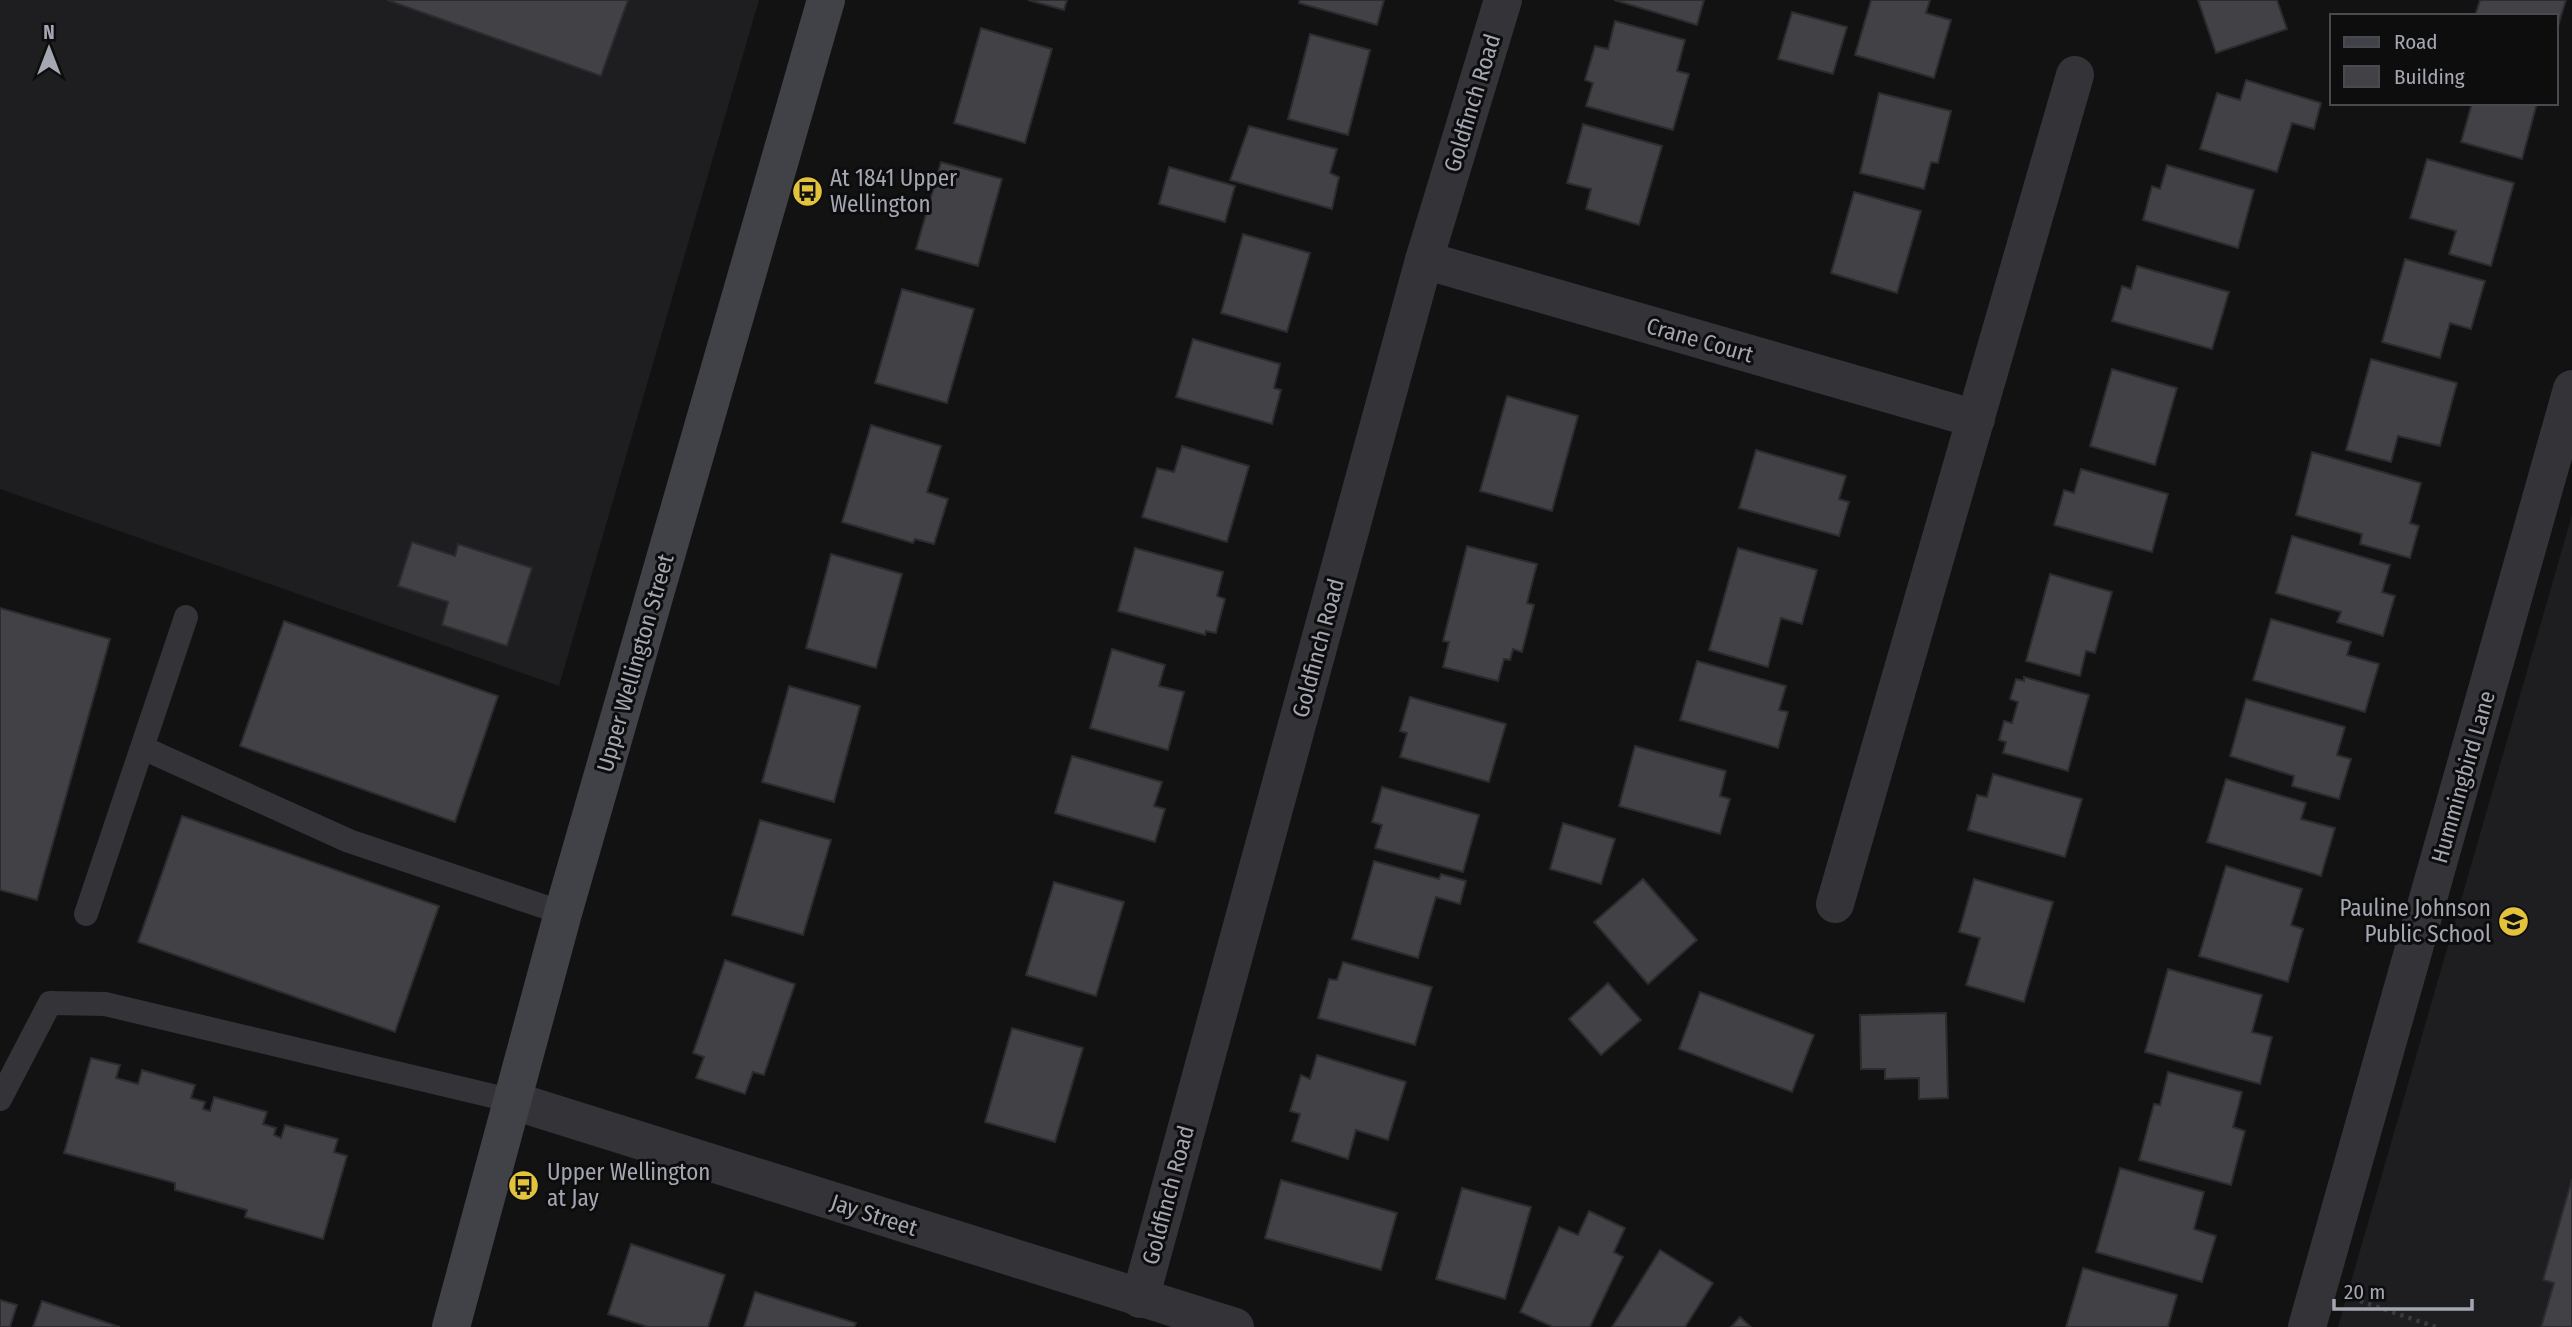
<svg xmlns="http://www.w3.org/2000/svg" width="2572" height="1327" viewBox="0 0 2572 1327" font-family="'Fira Sans Condensed',sans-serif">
<rect width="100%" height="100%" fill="#121213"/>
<g fill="#1e1e20">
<path d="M0 0H759L559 686 0 489Z"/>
<path d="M2572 515V1327H2338Z"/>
</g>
<g fill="#414146" stroke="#2c2c2f" stroke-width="2">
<path d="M387 0H628L601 76Z"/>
<path d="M1028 0H1067L1064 10Z"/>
<path d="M1300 0H1384L1377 25 1299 3Z"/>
<path d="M1614 0H1704L1697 25Z"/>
<path d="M1871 0H1930L1926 13 1951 20 1934 78 1855 55Z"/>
<path d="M2198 0H2277L2287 29 2216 53Z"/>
<path d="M2480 0H2566L2558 26 2556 16H2475Z"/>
<path d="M1792 12 1847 27 1833 74 1778 59Z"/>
<path d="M1615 21 1685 40 1677 71 1689 74 1673 130 1586 106 1593 83 1585 80 1595 46 1608 49Z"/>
<path d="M981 28 1052 49 1025 143 954 123Z"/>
<path d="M1310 34 1370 50 1348 135 1288 119Z"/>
<path d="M2246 80 2321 103 2314 129 2292 123 2277 172 2200 149 2217 93 2240 100Z"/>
<path d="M1879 93 1951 111 1938 163 1931 162 1924 189 1860 173Z"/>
<path d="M2472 103H2537L2522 159 2461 142Z"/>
<path d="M1583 124 1662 146 1639 225 1586 209 1591 189 1567 183Z"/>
<path d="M1249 126 1337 149 1330 173 1339 177 1332 209 1230 180Z"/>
<path d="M2427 159 2514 183 2491 266 2449 254 2456 231 2410 218Z"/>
<path d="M941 162 1002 179 978 266 916 249Z"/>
<path d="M2167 165 2254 190 2238 248 2143 220 2152 186 2160 189Z"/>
<path d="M1169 167 1235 186 1225 222 1159 204Z"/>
<path d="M1854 192 1921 211 1897 293 1831 273Z"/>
<path d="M1243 234 1310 253 1287 332 1221 313Z"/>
<path d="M2405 259 2485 281 2471 329 2450 323 2440 358 2382 342Z"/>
<path d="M2137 266 2229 292 2212 349 2112 321 2122 286 2131 289Z"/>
<path d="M902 289 974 309 947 403 875 383Z"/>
<path d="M1193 339 1280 364 1274 388 1281 390 1272 424 1176 397Z"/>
<path d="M2371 359 2457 383 2440 446 2398 436 2391 462 2346 450Z"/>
<path d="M2112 369 2177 388 2155 465 2090 446Z"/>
<path d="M1507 396 1578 416 1552 511 1480 491Z"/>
<path d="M871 425 941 446 927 492 948 499 934 544 915 539 913 543 842 522Z"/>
<path d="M1182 446 1249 466 1227 542 1142 517 1157 468 1174 472Z"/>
<path d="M1756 450 1846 476 1839 499 1849 502 1839 536 1739 508Z"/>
<path d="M2312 452 2421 483 2410 523 2419 526 2410 558 2360 544 2362 534 2296 515Z"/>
<path d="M2081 469 2168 494 2152 552 2054 525 2064 490 2074 493Z"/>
<path d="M2292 536 2390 565 2382 592 2395 596 2383 636 2337 622 2341 612 2276 593Z"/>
<path d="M412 542 455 556 458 544 532 568 507 646 442 625 448 602 398 586Z"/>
<path d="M1467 546 1537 564 1527 603 1534 605 1522 652 1513 649 1510 660 1504 659 1498 681 1443 667 1449 642 1443 641Z"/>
<path d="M1135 548 1223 572 1217 596 1225 599 1216 633 1206 631 1205 635 1118 611Z"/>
<path d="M1738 548 1817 570 1802 624 1781 618 1768 667 1709 650Z"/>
<path d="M831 554 902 574 876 668 806 648Z"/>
<path d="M2050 574 2112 592 2095 653 2086 651 2080 676 2026 661Z"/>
<path d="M0 608 110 639 37 900 0 890Z"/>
<path d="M2271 619 2351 642 2347 655 2379 664 2365 712 2253 680Z"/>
<path d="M284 621 498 696 455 822 240 746Z"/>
<path d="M1112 649 1165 665 1159 686 1184 692 1168 750 1090 728Z"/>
<path d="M1697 661 1786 686 1779 710 1788 712 1778 748 1680 720Z"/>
<path d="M2024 677 2089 695 2068 771 2003 753 2006 742 1999 740 2004 721 2012 723 2018 702 2010 699 2016 679 2024 681Z"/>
<path d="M789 686 860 706 834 802 762 782Z"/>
<path d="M1410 697 1506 724 1489 782 1400 757 1407 733 1400 731Z"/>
<path d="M2246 699 2345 727 2337 755 2351 759 2339 799 2292 786 2294 776 2230 756Z"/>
<path d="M1635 746 1726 771 1720 796 1730 799 1720 834 1619 806Z"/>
<path d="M1072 756 1162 782 1154 806 1165 809 1155 842 1055 813Z"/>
<path d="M1993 774 2082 799 2065 857 1968 830 1977 795 1987 797Z"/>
<path d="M2226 779 2306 803 2301 819 2335 828 2321 876 2207 842Z"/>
<path d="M1382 787 1479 815 1463 872 1375 848 1382 825 1372 822Z"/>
<path d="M182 816 439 906 395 1032 138 942Z"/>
<path d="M760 820 831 840 803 935 732 915Z"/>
<path d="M1563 823 1615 839 1601 884 1550 869Z"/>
<path d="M1374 861 1439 879 1441 874 1466 881 1460 904 1436 897 1418 958 1352 939Z"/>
<path d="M2226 866 2302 889 2291 925 2303 929 2288 982 2199 956Z"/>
<path d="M1643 879 1697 940 1648 984 1594 922Z"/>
<path d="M1974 879 2053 902 2024 1002 1966 985 1980 938 1959 932Z"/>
<path d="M1054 882 1124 902 1096 996 1026 975Z"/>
<path d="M725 960 795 984 764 1075 753 1072 745 1094 696 1078 704 1057 693 1053Z"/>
<path d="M1343 962 1432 987 1415 1045 1318 1018 1329 979 1337 980Z"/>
<path d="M2168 969 2262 995 2252 1032 2272 1037 2260 1084 2145 1052Z"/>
<path d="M1608 983 1641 1020 1601 1055 1569 1019Z"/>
<path d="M1700 992 1814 1035 1792 1092 1679 1049Z"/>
<path d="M1946 1013 1948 1098 1919 1099V1078L1885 1079V1069H1861L1860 1015Z"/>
<path d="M1012 1028 1083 1048 1055 1142 985 1122Z"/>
<path d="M1317 1055 1406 1082 1388 1140 1356 1130 1348 1159 1292 1141 1300 1114 1290 1111 1301 1075 1310 1079Z"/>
<path d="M91 1058 120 1065 116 1078 138 1084 142 1070 195 1085 191 1098 205 1102 203 1109 210 1111 214 1097 267 1112 263 1124 276 1128 274 1135 281 1138 285 1125 338 1139 334 1152 347 1156 323 1239 245 1217 247 1210 175 1190V1183L64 1153Z"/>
<path d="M2168 1072 2242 1092 2233 1127 2245 1131 2231 1185 2139 1160 2154 1104 2160 1105Z"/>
<path d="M2120 1168 2204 1192 2194 1229 2216 1236 2202 1282 2096 1252Z"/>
<path d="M2572 1179V1327H2541L2554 1283 2543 1280Z"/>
<path d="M1281 1180 1397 1213 1381 1270 1265 1238Z"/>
<path d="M1462 1188 1531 1207 1505 1299 1436 1279Z"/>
<path d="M1589 1211 1625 1228 1614 1252 1623 1257 1590 1327H1553L1520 1312 1559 1227 1578 1235Z"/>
<path d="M631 1244 725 1275 708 1327H648L608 1314Z"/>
<path d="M1660 1250 1713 1283 1685 1327H1612Z"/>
<path d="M2083 1268 2177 1295 2168 1327H2066Z"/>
<path d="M755 1292 856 1323 854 1327H744Z"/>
<path d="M0 1300 17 1305 10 1327H0Z"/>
<path d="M42 1301 120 1327H33Z"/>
<path d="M1740 1317 1751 1327H1731Z"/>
</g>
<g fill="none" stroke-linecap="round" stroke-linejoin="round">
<path stroke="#393a3f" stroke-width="4.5" stroke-dasharray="3.5 5" stroke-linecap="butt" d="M2360 1301 2436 1327"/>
<g stroke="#333338" stroke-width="24">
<path d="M143 748 349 841 563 913"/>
<path d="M86 914 186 617"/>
<path d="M0 1099 50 1003 105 1004 514 1101"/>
</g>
<g stroke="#333338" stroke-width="38">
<path d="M1424 260 1976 419"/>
<path d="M1835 904 2075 75"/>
<path d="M514 1101 1235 1327"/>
<path d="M1140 1299 1424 260 1503 0"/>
<path d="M2307 1327 2572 389"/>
</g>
<path stroke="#414247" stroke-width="38" d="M451 1327 563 913 826 0"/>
</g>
<defs>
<symbol id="bus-disc" viewBox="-11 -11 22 22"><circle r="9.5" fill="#e2c33b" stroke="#0d0d0e"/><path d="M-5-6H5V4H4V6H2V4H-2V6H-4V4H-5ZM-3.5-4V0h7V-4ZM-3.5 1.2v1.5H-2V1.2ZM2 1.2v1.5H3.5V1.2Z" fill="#111"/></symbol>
<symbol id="school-disc" viewBox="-11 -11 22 22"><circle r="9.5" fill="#e2c33b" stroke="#0d0d0e"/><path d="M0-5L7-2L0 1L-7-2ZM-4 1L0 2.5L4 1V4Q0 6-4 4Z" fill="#111"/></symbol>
</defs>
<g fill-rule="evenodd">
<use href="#bus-disc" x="790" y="174" width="35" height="35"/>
<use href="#school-disc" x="2496" y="904" width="35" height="35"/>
<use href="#bus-disc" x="506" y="1168" width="35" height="35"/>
</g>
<g text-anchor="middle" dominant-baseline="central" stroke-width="6" stroke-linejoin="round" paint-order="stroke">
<g font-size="23" fill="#a4a6b2" stroke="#0d0d0e">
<text transform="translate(1472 103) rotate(-73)">Goldfinch Road</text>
<text transform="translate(1700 340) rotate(16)">Crane Court</text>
<text transform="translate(1318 648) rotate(-75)">Goldfinch Road</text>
<text transform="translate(635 663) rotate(-74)">Upper Wellington Street</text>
<text transform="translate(2463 777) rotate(-74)">Hummingbird Lane</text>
<text transform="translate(1168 1195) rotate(-75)">Goldfinch Road</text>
<text transform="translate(874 1215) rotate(18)">Jay Street</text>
</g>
<g font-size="23" fill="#a4a6b2" stroke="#0d0d0e" text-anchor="start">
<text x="830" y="178">At 1841 Upper<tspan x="830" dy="26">Wellington</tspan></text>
<text x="2491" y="908" text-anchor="end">Pauline Johnson<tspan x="2491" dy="26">Public School</tspan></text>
<text x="547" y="1172">Upper Wellington<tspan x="547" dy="26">at Jay</tspan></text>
</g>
</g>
<rect x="2330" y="14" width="228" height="91" fill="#0d0d0e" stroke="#494a50" stroke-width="2"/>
<rect x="2344" y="37" width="35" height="10" fill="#414247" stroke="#494a50" stroke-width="2"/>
<text x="2394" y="49" font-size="21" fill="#a4a6b2">Road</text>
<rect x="2344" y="66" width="35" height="21" fill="#414146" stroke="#494a50" stroke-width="2"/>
<text x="2394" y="84" font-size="21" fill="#a4a6b2">Building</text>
<g transform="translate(49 49)" stroke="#0d0d0e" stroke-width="5" paint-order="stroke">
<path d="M0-5L12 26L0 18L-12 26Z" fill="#a4a6b2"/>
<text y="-10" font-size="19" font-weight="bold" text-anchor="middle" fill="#a4a6b2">N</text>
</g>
<path d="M2334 1299v10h138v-10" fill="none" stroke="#a4a6b2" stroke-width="3.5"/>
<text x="2344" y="1299" font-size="21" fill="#a4a6b2" stroke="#0d0d0e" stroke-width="5" paint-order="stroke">20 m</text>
</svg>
